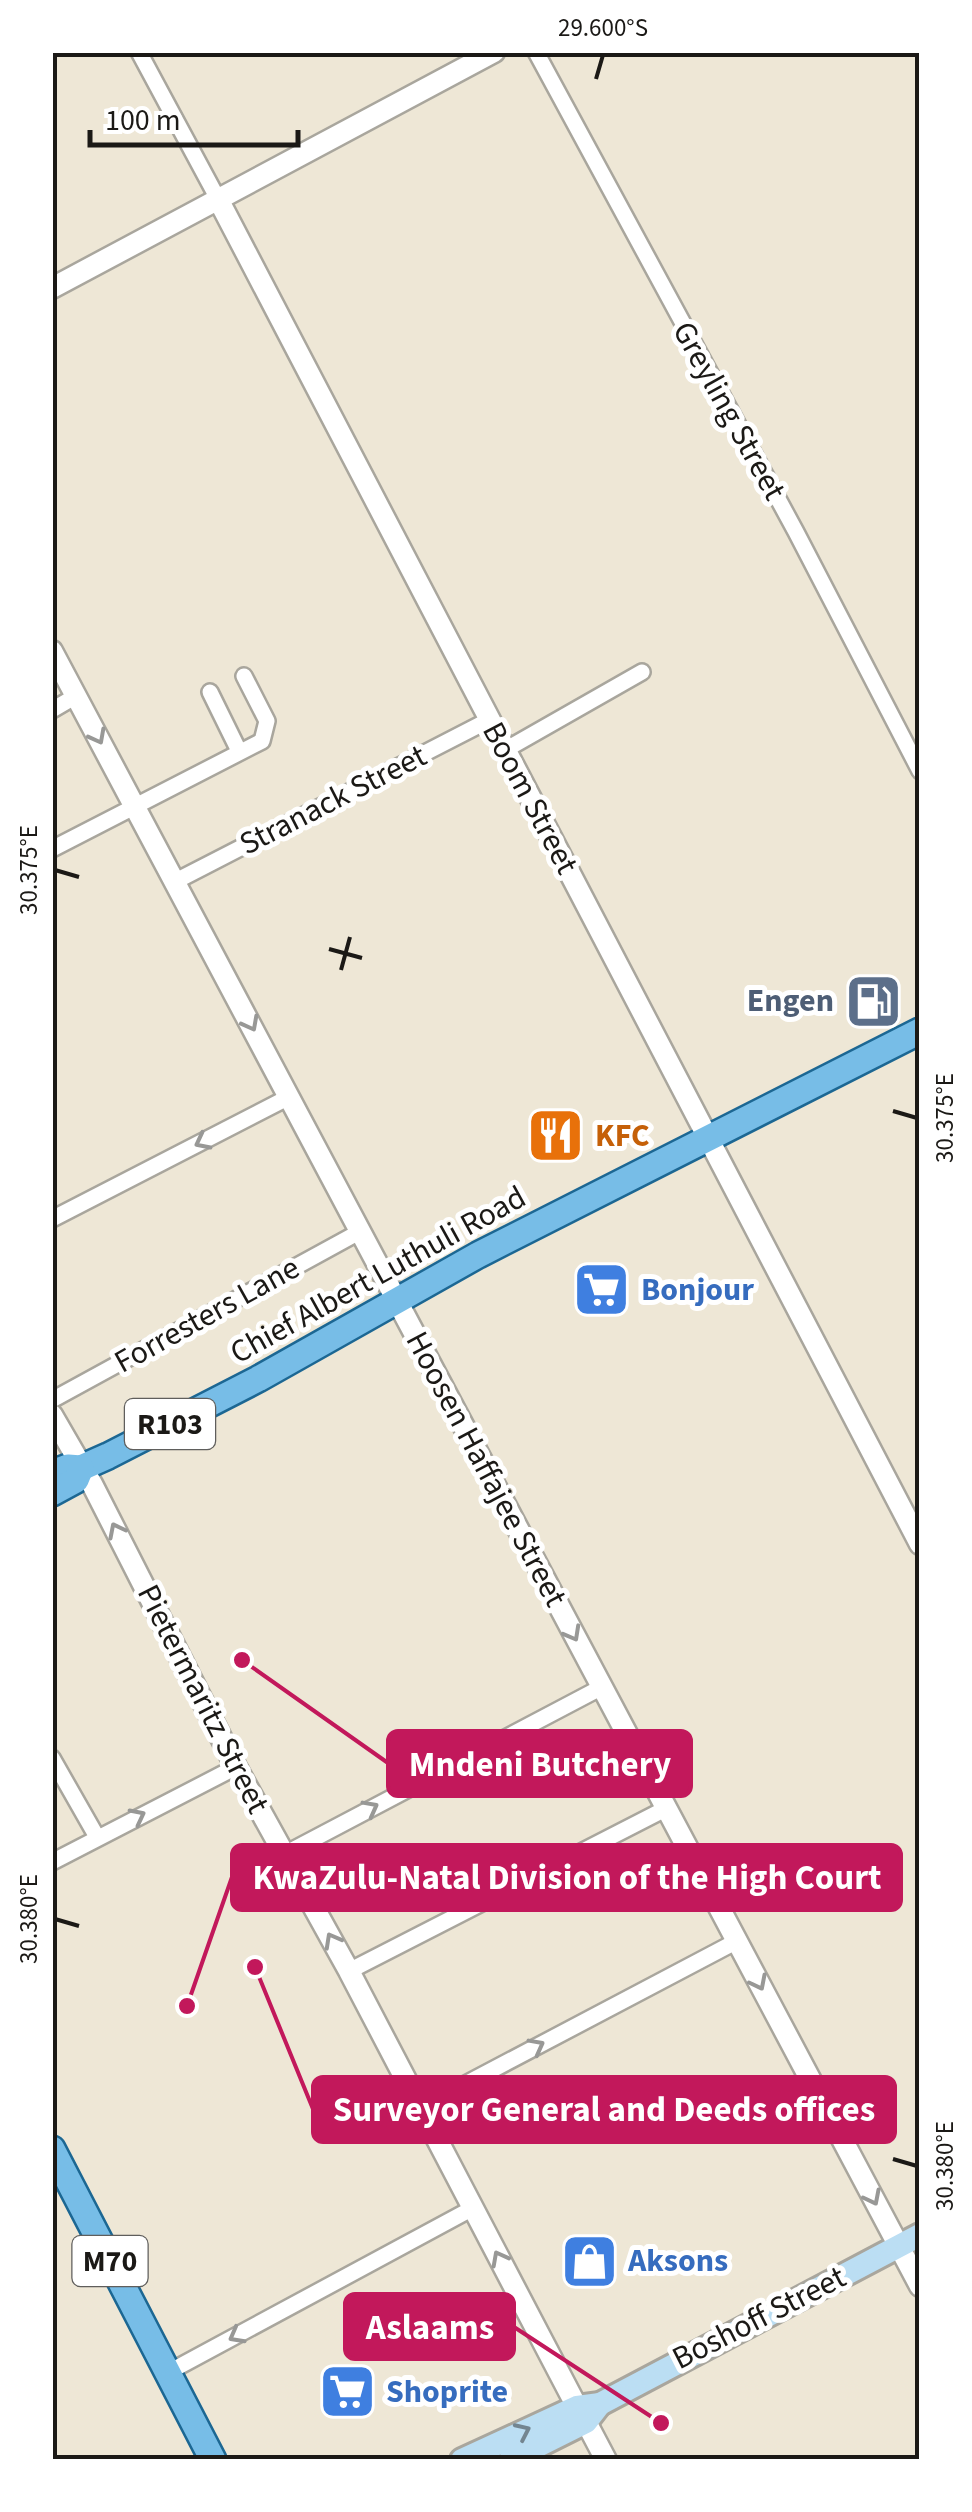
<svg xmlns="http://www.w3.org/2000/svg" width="972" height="2512" viewBox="0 0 972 2512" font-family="'Source Sans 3',sans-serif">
<rect width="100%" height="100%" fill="#f6f2e8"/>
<rect fill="#eee7d6" x="53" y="53" width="866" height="2406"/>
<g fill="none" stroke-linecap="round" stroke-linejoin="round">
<defs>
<g id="minor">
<path d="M139 52 218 199"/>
<path d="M536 52 796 532 920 771"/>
<path d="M210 692 239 751"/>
<path d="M52 710 76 696"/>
<path d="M505 750 642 672"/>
<path d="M52 849 262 741 267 721 244 676"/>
<path d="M176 881 489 720"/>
<path d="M52 1219 289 1097"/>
<path d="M52 1400 361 1231"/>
<path d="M52 1758 97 1837"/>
<path d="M285 1854 602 1687"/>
<path d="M52 1862 236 1767"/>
<path d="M349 1971 667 1808"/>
<path d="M420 2108 737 1941"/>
<path d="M167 2373 473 2208"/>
</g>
<g id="tertiary">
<path d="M218 199 920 1544"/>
<path d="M52 288 494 52"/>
<path d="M52 651 920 2286"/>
<path d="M52 1415 92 1484 236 1767 349 1971 577 2407"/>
<path d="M586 2422 606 2460"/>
</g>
<g id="secondary">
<path d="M462 2460 577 2407 600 2404 920 2235"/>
<path d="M510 2460 586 2422 600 2404"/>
</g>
<g id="primary">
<path d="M52 1473 68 1467 81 1468 108 1456 258 1379 478 1255 920 1031"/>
<path d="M52 1493 76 1480 81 1468"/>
<path d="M52 2149 213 2460"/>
</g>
</defs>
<use href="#minor" stroke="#a9a69d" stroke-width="20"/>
<use href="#tertiary" stroke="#a9a69d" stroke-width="25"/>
<use href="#secondary" stroke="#a9a69d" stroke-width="28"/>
<use href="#primary" stroke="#1c6793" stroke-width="30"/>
<use href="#minor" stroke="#fff" stroke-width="15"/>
<use href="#tertiary" stroke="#fff" stroke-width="20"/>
<use href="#secondary" stroke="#bbdef3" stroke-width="22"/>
<use href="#primary" stroke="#77bde7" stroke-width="25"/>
</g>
<defs><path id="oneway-chevron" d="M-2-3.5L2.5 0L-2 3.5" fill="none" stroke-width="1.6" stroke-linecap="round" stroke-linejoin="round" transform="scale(2.5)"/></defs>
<g stroke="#989896">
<use href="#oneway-chevron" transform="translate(98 737) rotate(62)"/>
<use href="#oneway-chevron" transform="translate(251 1024) rotate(62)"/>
<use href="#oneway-chevron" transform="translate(202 1142) rotate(153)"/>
<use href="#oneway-chevron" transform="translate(116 1530) rotate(-117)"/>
<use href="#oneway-chevron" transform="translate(573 1634) rotate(61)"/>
<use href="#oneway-chevron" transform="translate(371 1808) rotate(-28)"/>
<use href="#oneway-chevron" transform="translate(138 1816) rotate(-27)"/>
<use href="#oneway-chevron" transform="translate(332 1940) rotate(-119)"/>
<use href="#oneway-chevron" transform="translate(759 1983) rotate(63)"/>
<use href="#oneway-chevron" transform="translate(537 2046) rotate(-28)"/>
<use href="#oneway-chevron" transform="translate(873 2198) rotate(63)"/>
<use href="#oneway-chevron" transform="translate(499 2258) rotate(-118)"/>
<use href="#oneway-chevron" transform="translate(236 2336) rotate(151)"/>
</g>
<use stroke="#738590" href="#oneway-chevron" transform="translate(523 2431) rotate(-25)"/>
<path fill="none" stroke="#1b1916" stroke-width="4" d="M596 79 603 55M55 870 79 877M329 949 362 958M341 970 350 937M893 1111 917 1118M55 1919 79 1926M893 2159 917 2166"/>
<defs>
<symbol id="fuel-square" viewBox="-11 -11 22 22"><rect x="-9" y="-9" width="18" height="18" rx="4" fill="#5c6f8a" stroke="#fff"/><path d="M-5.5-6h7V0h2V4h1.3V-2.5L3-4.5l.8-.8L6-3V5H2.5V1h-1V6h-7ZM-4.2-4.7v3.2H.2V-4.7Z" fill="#fff"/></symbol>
<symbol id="restaurant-square" viewBox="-11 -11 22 22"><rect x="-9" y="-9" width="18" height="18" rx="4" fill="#e8710a" stroke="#fff"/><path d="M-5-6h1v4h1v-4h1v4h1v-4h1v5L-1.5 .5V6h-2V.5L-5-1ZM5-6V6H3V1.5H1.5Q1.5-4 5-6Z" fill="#fff"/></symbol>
<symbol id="supermarket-square" viewBox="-11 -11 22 22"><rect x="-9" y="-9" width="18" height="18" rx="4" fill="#3f7fe0" stroke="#fff"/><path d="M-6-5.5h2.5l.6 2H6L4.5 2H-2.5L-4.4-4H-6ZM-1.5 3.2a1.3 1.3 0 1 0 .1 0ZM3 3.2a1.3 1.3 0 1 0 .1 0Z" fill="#fff"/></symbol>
<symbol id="shop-square" viewBox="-11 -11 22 22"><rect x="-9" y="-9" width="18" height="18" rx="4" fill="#3f7fe0" stroke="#fff"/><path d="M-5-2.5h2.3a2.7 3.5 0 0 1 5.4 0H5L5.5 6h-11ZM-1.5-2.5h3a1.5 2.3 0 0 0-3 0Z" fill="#fff"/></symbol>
</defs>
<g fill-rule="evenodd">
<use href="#fuel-square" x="842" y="970" width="63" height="63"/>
<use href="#restaurant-square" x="524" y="1104" width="63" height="63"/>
<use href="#supermarket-square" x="570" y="1258" width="63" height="63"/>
<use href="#shop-square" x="558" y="2230" width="63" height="63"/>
<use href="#supermarket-square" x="316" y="2360" width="63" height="63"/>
</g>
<g text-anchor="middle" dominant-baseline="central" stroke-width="10" stroke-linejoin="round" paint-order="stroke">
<g fill="#fff" stroke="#5f5e5c" stroke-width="2.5">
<rect x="125" y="1399" width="90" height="50" rx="8"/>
<rect x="72.5" y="2236" width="75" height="50" rx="8"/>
</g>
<g font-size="30" font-weight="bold" fill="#1b1916">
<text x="170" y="1424">R103</text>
<text x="110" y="2261">M70</text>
</g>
<g font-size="32" fill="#1b1916" stroke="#fff">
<text transform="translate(729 411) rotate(61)">Greyling Street</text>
<text transform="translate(530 798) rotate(62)">Boom Street</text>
<text transform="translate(333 800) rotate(-27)">Stranack Street</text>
<text transform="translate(378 1275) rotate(-29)">Chief Albert Luthuli Road</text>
<text transform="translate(207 1315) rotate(-29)">Forresters Lane</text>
<text transform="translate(486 1469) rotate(62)">Hoosen Haffajee Street</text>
<text transform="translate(203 1699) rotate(63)">Pietermaritz Street</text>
<text transform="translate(759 2318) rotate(-27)">Boshoff Street</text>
</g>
<g font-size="32" font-weight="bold" fill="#4e5e75" stroke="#fff" text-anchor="end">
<text x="834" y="1001">Engen</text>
</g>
<g font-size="32" font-weight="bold" fill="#c56008" stroke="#fff" text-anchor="start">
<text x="595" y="1136">KFC</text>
</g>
<g font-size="32" font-weight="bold" fill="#366cbe" stroke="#fff" text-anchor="start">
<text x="641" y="1290">Bonjour</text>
<text x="628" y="2261">Aksons</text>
<text x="386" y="2392">Shoprite</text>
</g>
</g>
<path fill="none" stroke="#c2185b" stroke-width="4" d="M242 1660L388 1763M187 2006L232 1877M255 1967L313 2109M661 2423L514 2327"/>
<g fill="#c2185b" stroke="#fff" stroke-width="4">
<circle cx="242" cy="1660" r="10"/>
<circle cx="187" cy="2006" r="10"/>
<circle cx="255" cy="1967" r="10"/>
<circle cx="661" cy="2423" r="10"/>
</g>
<g fill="#c2185b" stroke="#c2185b" stroke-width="4">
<rect x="388" y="1731" width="303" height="65" rx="10"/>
<rect x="232" y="1845" width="669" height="65" rx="10"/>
<rect x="313" y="2077" width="582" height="65" rx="10"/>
<rect x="345" y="2294" width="169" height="65" rx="10"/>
</g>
<g font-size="35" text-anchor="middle" font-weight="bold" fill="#fff">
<text x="540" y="1776">Mndeni Butchery</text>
<text x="567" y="1889">KwaZulu-Natal Division of the High Court</text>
<text x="604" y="2121">Surveyor General and Deeds offices</text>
<text x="430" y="2339">Aslaams</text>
</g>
<rect width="972" height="2512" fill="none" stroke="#ffffff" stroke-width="110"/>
<path d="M90 130v15h208v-15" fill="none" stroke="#1b1916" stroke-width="5"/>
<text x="105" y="130" font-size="30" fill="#1b1916" stroke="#ffffff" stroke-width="8" paint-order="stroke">100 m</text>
<rect x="55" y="55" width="862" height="2402" fill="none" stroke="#1b1916" stroke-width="4"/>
<g font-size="25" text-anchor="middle" fill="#1b1916">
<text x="603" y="36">29.600°S</text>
<text transform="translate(28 870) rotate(-90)" y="9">30.375°E</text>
<text transform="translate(944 1118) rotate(-90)" y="9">30.375°E</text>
<text transform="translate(28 1919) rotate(-90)" y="9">30.380°E</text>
<text transform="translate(944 2166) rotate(-90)" y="9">30.380°E</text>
</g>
</svg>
